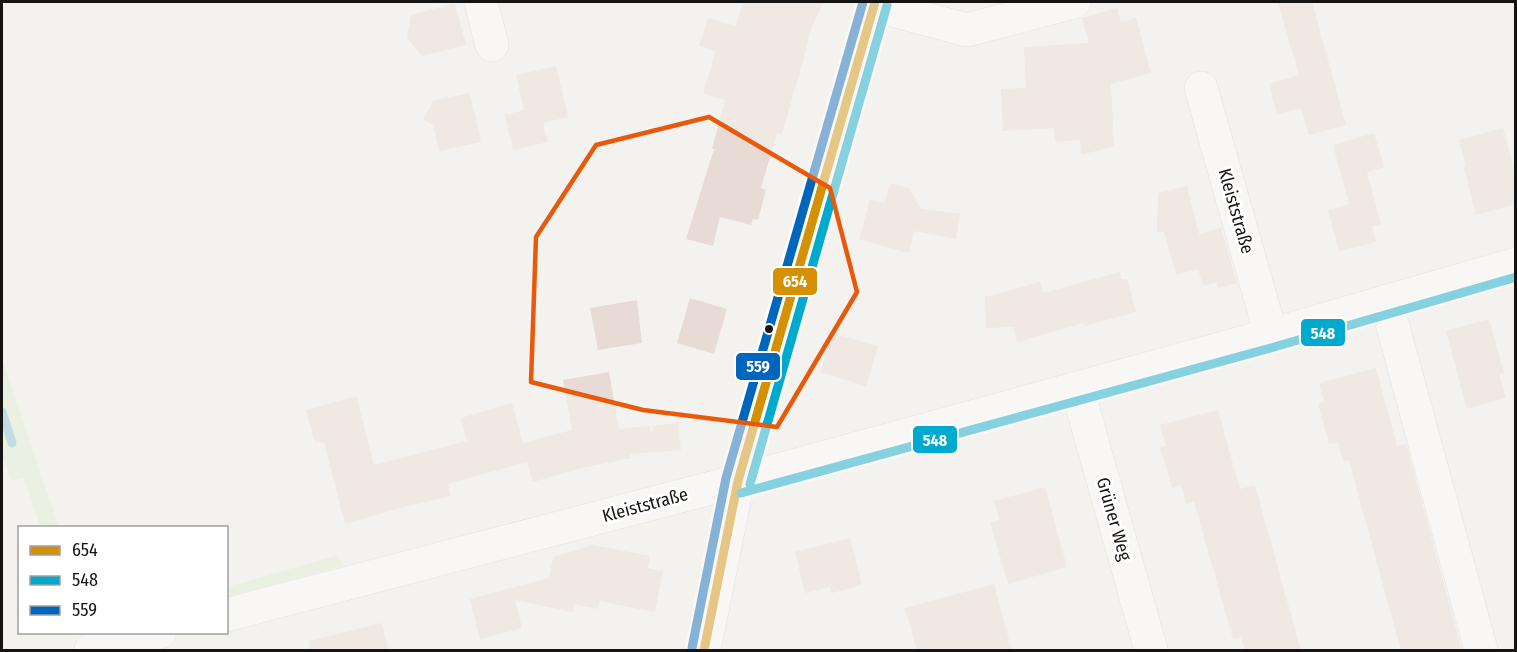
<svg xmlns="http://www.w3.org/2000/svg" width="1517" height="652" viewBox="0 0 1517 652" font-family="'Fira Sans Condensed',sans-serif">
<rect width="100%" height="100%" fill="#f4f2ee"/>
<g fill="#dff0d2">
<path d="M2 358 59 527H40L24 478 11 481 2 454Z"/>
<path d="M338 555 342 566 227 597V587Z"/>
</g>
<g fill="none" stroke-linecap="round" stroke-linejoin="round">
<path stroke="#87c0d2" stroke-width="9" d="M2 412 12 443"/>
</g>
<g fill="#e8dbd6">
<path d="M743 2H823L811 29 803 61 782 134 777 133 761 188 766 190 758 220 753 219 751 225 720 217 713 246 686 239 714 149H712L725 100 703 94 716 51 699 46 708 18 736 26Z"/>
<path d="M1278 2H1312L1346 125 1309 135 1301 108 1277 114 1269 84 1299 75Z"/>
<path d="M455 3 466 45 422 56 407 38 411 15Z"/>
<path d="M1117 8 1121 22 1136 18 1151 73 1111 84 1114 146 1081 155 1080 140 1055 142 1054 128 1003 131 1001 89 1026 88 1024 47 1089 43 1082 18Z"/>
<path d="M556 66 568 117 543 123 548 142 513 150 505 115 524 110 516 75Z"/>
<path d="M470 93 481 142 439 151 433 125 423 119 432 104 431 101Z"/>
<path d="M1503 128 1515 173V204L1476 215 1464 167H1466L1459 140Z"/>
<path d="M1374 133 1384 167 1367 172 1381 224 1372 226 1376 242 1339 251 1328 210 1349 204 1333 145Z"/>
<path d="M890 183 910 189 921 209 960 214 956 239 915 231 908 253 859 239 870 200 884 203Z"/>
<path d="M1187 186 1199 234 1221 228 1237 283 1218 288 1217 282 1203 286 1198 269 1176 275 1164 231 1157 233 1158 193Z"/>
<path d="M1120 272 1121 279H1127L1136 312 1085 326 1084 323 1017 342 1013 327 986 328 985 297 1040 282 1044 293Z"/>
<path d="M690 298 727 309 714 354 677 343Z"/>
<path d="M637 300 642 343 598 350 590 308Z"/>
<path d="M1489 319 1504 373 1499 374 1506 398 1467 409 1446 331Z"/>
<path d="M832 333 878 346 866 386 820 372Z"/>
<path d="M1376 368 1397 446 1406 444 1462 651H1401L1349 460 1343 461 1338 442 1329 444 1318 404 1324 402 1319 383Z"/>
<path d="M609 372 619 429 650 426 651 435 654 426 678 423 681 450 630 454 631 458 582 468 533 482 527 462 448 484 451 496 387 511V512L345 524 324 443 315 442 306 410 356 396 374 465 467 441 461 418 512 403 523 443 572 430 563 380Z"/>
<path d="M1218 410 1240 489 1255 485 1301 651H1245L1241 637 1233 639 1194 502 1186 504 1181 485 1172 488 1160 447 1166 446 1160 425Z"/>
<path d="M1045 487 1067 567 1008 584 990 522 999 520 994 501Z"/>
<path d="M850 538 862 585 832 593 830 587 805 593 795 552Z"/>
<path d="M593 545 650 556 648 568 663 571 655 612 599 601 598 609 574 604 572 612 515 600 522 628 480 639 470 599 549 578 553 557Z"/>
<path d="M994 584 1012 651H917L905 608Z"/>
<path d="M382 623 388 651H310L309 641Z"/>
</g>
<g fill="none" stroke-linecap="round" stroke-linejoin="round">
<defs>
<g id="minor">
<path d="M481 2 492 45"/>
<path d="M874 5 967 30 1074 2"/>
<path d="M1201 88 1271 335"/>
<path d="M1386 301 1481 650"/>
<path d="M1077 388 1151 650"/>
<path d="M226 615 738 481 1271 335 1516 264"/>
<path d="M91 650 160 632"/>
<path d="M704 650 738 481 875 2"/>
</g>
</defs>
<use href="#minor" stroke="#cecdca" stroke-width="34"/>
<use href="#minor" stroke="#fdfdfc" stroke-width="33"/>
<defs>
<path id="bus-1" d="M704 650 738 481 875 2"/>
<g id="bus-2">
<path d="M750 484 887 5"/>
<path d="M741 493 1274 347 1516 277"/>
</g>
<path id="bus-3" d="M692 648 726 478 863 2"/>
</defs>
<use href="#bus-1" stroke="#fff" stroke-width="14"/>
<use href="#bus-2" stroke="#fff" stroke-width="14"/>
<use href="#bus-3" stroke="#fff" stroke-width="14"/>
<use href="#bus-1" stroke="#d59003" stroke-width="9"/>
<use href="#bus-2" stroke="#00a9ce" stroke-width="9"/>
<use href="#bus-3" stroke="#0065bd" stroke-width="9"/>
</g>
<path d="M0 0H1517V652H0ZM709 117 830 188 857 292 777 427 643 410 531 382 536 237 596 145Z" fill="#f4f2ee" fill-opacity=".55" fill-rule="evenodd"/>
<path fill="none" stroke="#e8590c" stroke-width="4.5" stroke-linejoin="round" d="M709 117 830 188 857 292 777 427 643 410 531 382 536 237 596 145Z"/>
<circle fill="#161412" stroke="#fff" stroke-width="2" cx="769" cy="329" r="5"/>
<g text-anchor="middle" dominant-baseline="central" stroke-width="6" stroke-linejoin="round" paint-order="stroke">
<g font-size="18" fill="#161412" stroke="#fff">
<text transform="translate(1236 211) rotate(74)">Kleiststraße</text>
<text transform="translate(645 505) rotate(-15)">Kleiststraße</text>
<text transform="translate(1114 519) rotate(74)">Grüner Weg</text>
</g>
</g>
<g stroke="#fff" stroke-width="2">
<rect x="772" y="267" width="46" height="29" rx="6" fill="#d59003"/>
<rect x="1300" y="318" width="46" height="29" rx="6" fill="#00a9ce"/>
<rect x="735" y="352" width="46" height="29" rx="6" fill="#0065bd"/>
<rect x="912" y="425" width="46" height="29" rx="6" fill="#00a9ce"/>
</g>
<g font-size="16" text-anchor="middle" font-weight="bold" fill="#fff">
<text x="795" y="287">654</text>
<text x="1323" y="339">548</text>
<text x="758" y="372">559</text>
<text x="935" y="446">548</text>
</g>
<rect width="1517" height="652" fill="none" stroke="#161412" stroke-width="6"/>
<rect x="18" y="526" width="210" height="108" fill="#ffffff" stroke="#a2a1a0" stroke-width="1.5"/>
<rect x="30" y="546" width="30" height="9" fill="#d59003" stroke="#a2a1a0" stroke-width="1.5"/>
<text x="72" y="556" font-size="18" fill="#161412">654</text>
<rect x="30" y="576" width="30" height="9" fill="#00a9ce" stroke="#a2a1a0" stroke-width="1.5"/>
<text x="72" y="586" font-size="18" fill="#161412">548</text>
<rect x="30" y="606" width="30" height="9" fill="#0065bd" stroke="#a2a1a0" stroke-width="1.5"/>
<text x="72" y="616" font-size="18" fill="#161412">559</text>
</svg>
